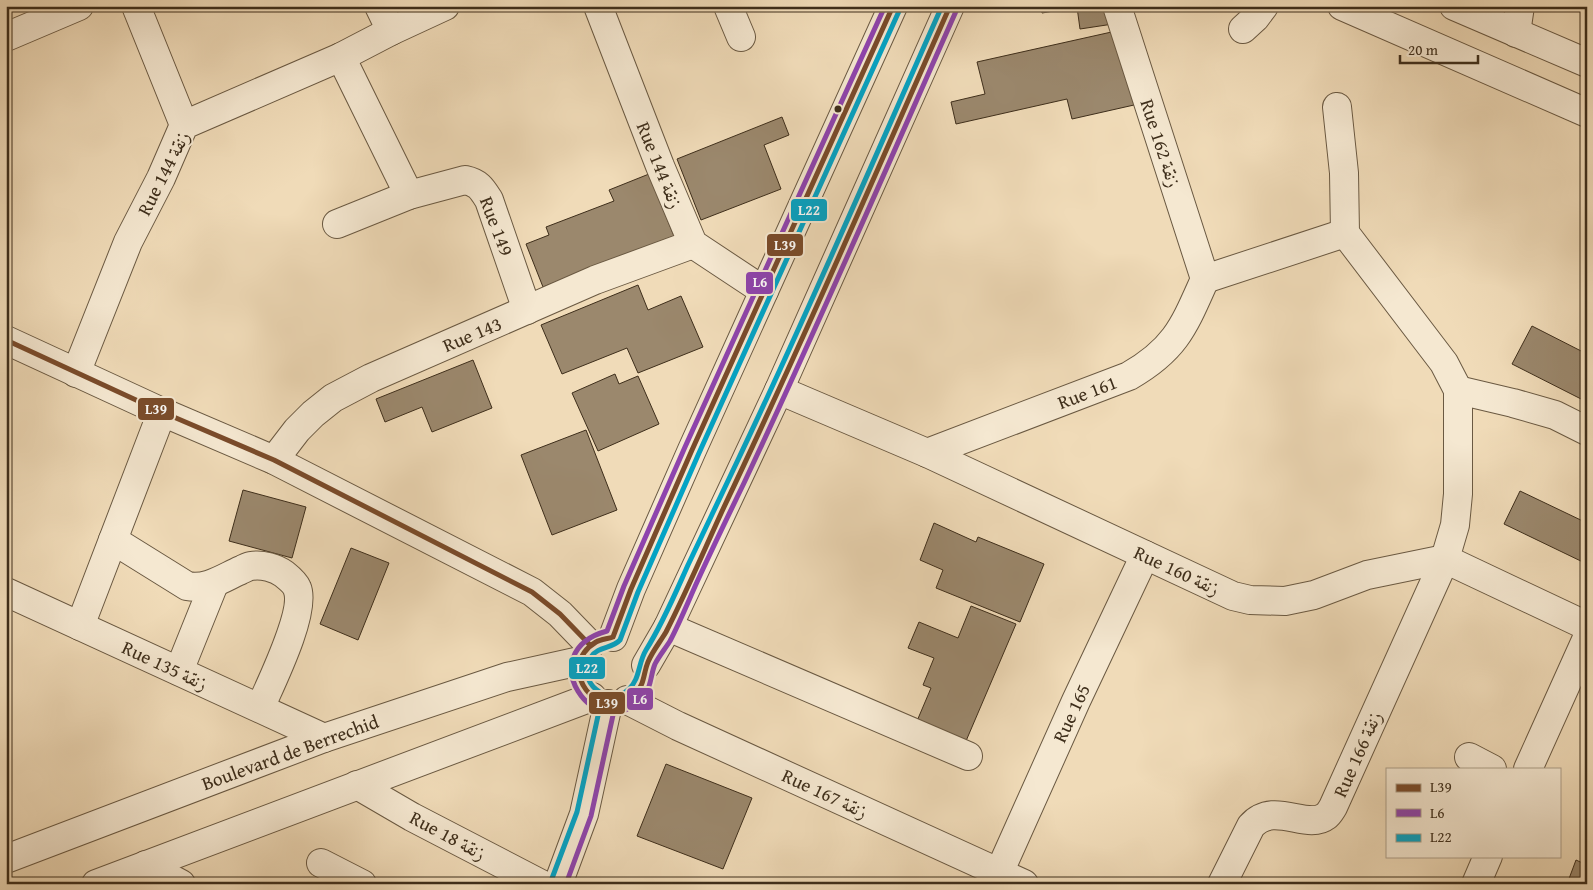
<svg xmlns="http://www.w3.org/2000/svg" width="1593" height="890" viewBox="0 0 1593 890" font-family="'Gentium Book Plus',Amiri,serif">
<rect width="100%" height="100%" fill="#f0dbb8"/>
<filter id="stains"><feTurbulence type="fractalNoise" baseFrequency=".004" numOctaves="4"/><feColorMatrix values="0 0 0 0 .2 0 0 0 0 .09 0 0 0 0 .02 0 0 0 .5 -.17"/></filter>
<radialGradient id="worn" r=".72"><stop offset=".6" stop-color="#630" stop-opacity="0"/><stop offset="1" stop-color="#630" stop-opacity=".3"/></radialGradient>
<g fill="#9b886d" stroke="#3e2e1b">
<path d="M1041 6H1110L1113 24 1080 29 1077 7 1042 13Z"/>
<path d="M1116 31 1134 105 1072 119 1067 99 956 124 951 102 985 94 977 62Z"/>
<path d="M782 117 789 135 764 145 781 189 701 220 677 159Z"/>
<path d="M649 174 674 236 543 287 526 244 549 235 546 227 614 201 609 190Z"/>
<path d="M638 285 648 310 681 296 703 347 638 373 627 348 562 374 541 325Z"/>
<path d="M1532 326 1587 354V402L1512 364Z"/>
<path d="M473 360 492 408 432 432 422 407 385 422 376 399Z"/>
<path d="M615 374 619 384 638 376 659 424 598 451 572 393Z"/>
<path d="M586 430 617 510 552 535 521 455Z"/>
<path d="M243 490 306 507 292 558 229 541Z"/>
<path d="M1520 491 1587 523V564L1504 524Z"/>
<path d="M934 523 976 542 978 537 1044 564 1020 622 936 588 943 570 920 560Z"/>
<path d="M351 548 389 563 358 640 320 624Z"/>
<path d="M971 606 1016 624 966 741 917 721 931 688 923 685 934 658 908 648 919 622 958 638Z"/>
<path d="M666 764 752 798 723 869 637 836Z"/>
<path d="M1576 860 1587 865V884H1567Z"/>
</g>
<g fill="none" stroke-linecap="round" stroke-linejoin="round">
<defs>
<g id="minor">
<path d="M136 6 184 125"/>
<path d="M379 6 391 31"/>
<path d="M598 6 660 166 693 244 764 291"/>
<path d="M728 6 741 37"/>
<path d="M1117 6 1205 279"/>
<path d="M1342 6 1587 113"/>
<path d="M1454 6 1587 63"/>
<path d="M1243 29 1255 18 1264 6"/>
<path d="M1516 33 1520 6"/>
<path d="M6 37 79 6"/>
<path d="M341 57 409 195"/>
<path d="M337 224 409 195 465 180C479 183 482 189 489 200L527 310"/>
<path d="M1205 279 1345 233"/>
<path d="M6 340 162 412 274 460 532 592 560 614 590 645"/>
<path d="M76 373 128 242 161 178 184 125 341 57 391 31 445 6"/>
<path d="M779 390 927 453 1233 596 1250 600 1285 601 1314 595 1367 575 1445 559 1587 626"/>
<path d="M1458 390 1513 403 1555 415 1587 431"/>
<path d="M927 453 1129 376C1176 349 1184 326 1205 279"/>
<path d="M274 460 297 430 313 414 333 398 371 378 595 280 693 244"/>
<path d="M113 540 187 586C207 590 223 578 241 570 244 569 248 566 251 566 262 564 276 568 284 574 289 578 295 583 297 588 307 611 270 685 260 708"/>
<path d="M6 592 324 738"/>
<path d="M80 626 162 412"/>
<path d="M668 627 968 756"/>
<path d="M613 637 631 589 692 450 893 6"/>
<path d="M646 665 668 627 779 390 950 6"/>
<path d="M179 671 214 584"/>
<path d="M627 700 678 726 1024 884"/>
<path d="M1469 757 1492 769"/>
<path d="M1528 769 1587 638"/>
<path d="M357 785 412 817 541 884"/>
<path d="M6 859 324 738 507 677 580 661"/>
<path d="M321 863 362 884"/>
<path d="M146 865 181 884"/>
<path d="M999 873 1076 701 1145 555"/>
<path d="M96 884 592 697"/>
<path d="M558 884 584 814 608 704"/>
<path d="M1222 884 1251 826C1274 800 1307 831 1326 816 1329 814 1331 810 1333 807L1445 559 1455 525 1458 494V390L1444 363 1345 233 1344 173 1337 107"/>
<path d="M1476 884 1488 856"/>
</g>
</defs>
<use href="#minor" stroke="#6a5942" stroke-width="30"/>
<use href="#minor" stroke="#f5e8d1" stroke-width="28"/>
<defs>
<g id="bus-1">
<path d="M893 6 692 450 631 589 613 637C608 639 601 639 596 642 554 667 599 727 634 695 645 685 643 674 648 662 652 652 660 642 666 632 687 591 705 548 724 507 803 341 876 173 950 6"/>
<path d="M6 340 162 412 274 460 532 592 560 614 590 645"/>
</g>
<g id="bus-2">
<path d="M885 6 685 447 624 586 607 631C530 652 595 748 642 698 652 687 650 676 655 664 659 656 665 649 670 641 680 622 688 602 697 582 712 549 728 516 744 483 818 326 887 167 957 9"/>
<path d="M566 884 591 816 615 706"/>
</g>
<g id="bus-3">
<path d="M900 9 699 453 638 592 620 640C612 649 598 646 591 657 575 681 608 709 629 689 640 679 638 663 646 650 663 623 675 594 688 565 704 531 720 498 736 464 808 313 874 159 942 6"/>
<path d="M551 881 577 812 601 702"/>
</g>
</defs>
<use href="#bus-1" stroke="#f5e8d1" stroke-width="9"/>
<use href="#bus-2" stroke="#f5e8d1" stroke-width="9"/>
<use href="#bus-3" stroke="#f5e8d1" stroke-width="9"/>
<use href="#bus-1" stroke="#7a4b2a" stroke-width="5"/>
<use href="#bus-2" stroke="#8e44ad" stroke-width="5"/>
<use href="#bus-3" stroke="#03a3c5" stroke-width="5"/>
</g>
<circle fill="#3e2e1b" stroke="#f5e8d1" stroke-width="2" cx="838" cy="109" r="4.5"/>
<g text-anchor="middle" dominant-baseline="central" stroke-width="4" stroke-linejoin="round" paint-order="stroke">
<g font-size="19" fill="#3e2e1b" stroke="#f5e8d1">
<text transform="translate(1161 143) rotate(72)">Rue 162 زنقة</text>
<text transform="translate(660 165) rotate(68)">Rue 144 زنقة</text>
<text transform="translate(163 173) rotate(-63)">Rue 144 زنقة</text>
<text transform="translate(497 226) rotate(69)">Rue 149</text>
<text transform="translate(472 334) rotate(-23)">Rue 143</text>
<text transform="translate(1087 392) rotate(-21)">Rue 161</text>
<text transform="translate(1177 570) rotate(25)">Rue 160 زنقة</text>
<text transform="translate(165 665) rotate(25)">Rue 135 زنقة</text>
<text transform="translate(1071 713) rotate(-65)">Rue 165</text>
<text transform="translate(290 752) rotate(-20)">Boulevard de Berrechid</text>
<text transform="translate(1357 754) rotate(-66)">Rue 166 زنقة</text>
<text transform="translate(825 793) rotate(25)">Rue 167 زنقة</text>
<text transform="translate(448 835) rotate(28)">Rue 18 زنقة</text>
</g>
</g>
<g stroke="#f5e8d1" stroke-width="2">
<rect x="790" y="198" width="38" height="24" rx="5" fill="#03a3c5"/>
<rect x="766" y="233" width="38" height="24" rx="5" fill="#7a4b2a"/>
<rect x="745" y="271" width="29" height="24" rx="5" fill="#8e44ad"/>
<rect x="137" y="397" width="38" height="24" rx="5" fill="#7a4b2a"/>
<rect x="568" y="656" width="38" height="24" rx="5" fill="#03a3c5"/>
<rect x="626" y="687" width="28" height="24" rx="5" fill="#8e44ad"/>
<rect x="588" y="691" width="38" height="24" rx="5" fill="#7a4b2a"/>
</g>
<g font-size="14" text-anchor="middle" font-weight="bold" fill="#fff">
<text x="809" y="215">L22</text>
<text x="785" y="250">L39</text>
<text x="760" y="287">L6</text>
<text x="156" y="414">L39</text>
<text x="587" y="673">L22</text>
<text x="640" y="704">L6</text>
<text x="607" y="708">L39</text>
</g>
<rect width="1593" height="890" fill="none" stroke="#f0dbb8" stroke-width="25"/>
<rect x="8" y="8" width="1578" height="875" fill="none" stroke="#3e2e1b" stroke-width="2.5"/>
<rect x="12" y="12" width="1568" height="865" fill="none" stroke="#3e2e1b"/>
<rect x="1386" y="768" width="175" height="90" fill="#f5e8d1" stroke="#ac9e88"/>
<rect x="1396" y="784" width="25" height="8" fill="#7a4b2a" stroke="#ac9e88"/>
<text x="1430" y="792" font-size="15" fill="#3e2e1b">L39</text>
<rect x="1396" y="809" width="25" height="8" fill="#8e44ad" stroke="#ac9e88"/>
<text x="1430" y="818" font-size="15" fill="#3e2e1b">L6</text>
<rect x="1396" y="834" width="25" height="8" fill="#03a3c5" stroke="#ac9e88"/>
<text x="1430" y="842" font-size="15" fill="#3e2e1b">L22</text>
<path d="M1400 55v8h78v-8" fill="none" stroke="#3e2e1b" stroke-width="2.5"/>
<text x="1408" y="55" font-size="15" fill="#3e2e1b" stroke="#f5e8d1" stroke-width="4" paint-order="stroke">20 m</text>
<rect width="100%" height="100%" filter="url(#stains)"/>
<rect width="100%" height="100%" fill="url(#worn)"/>
</svg>
